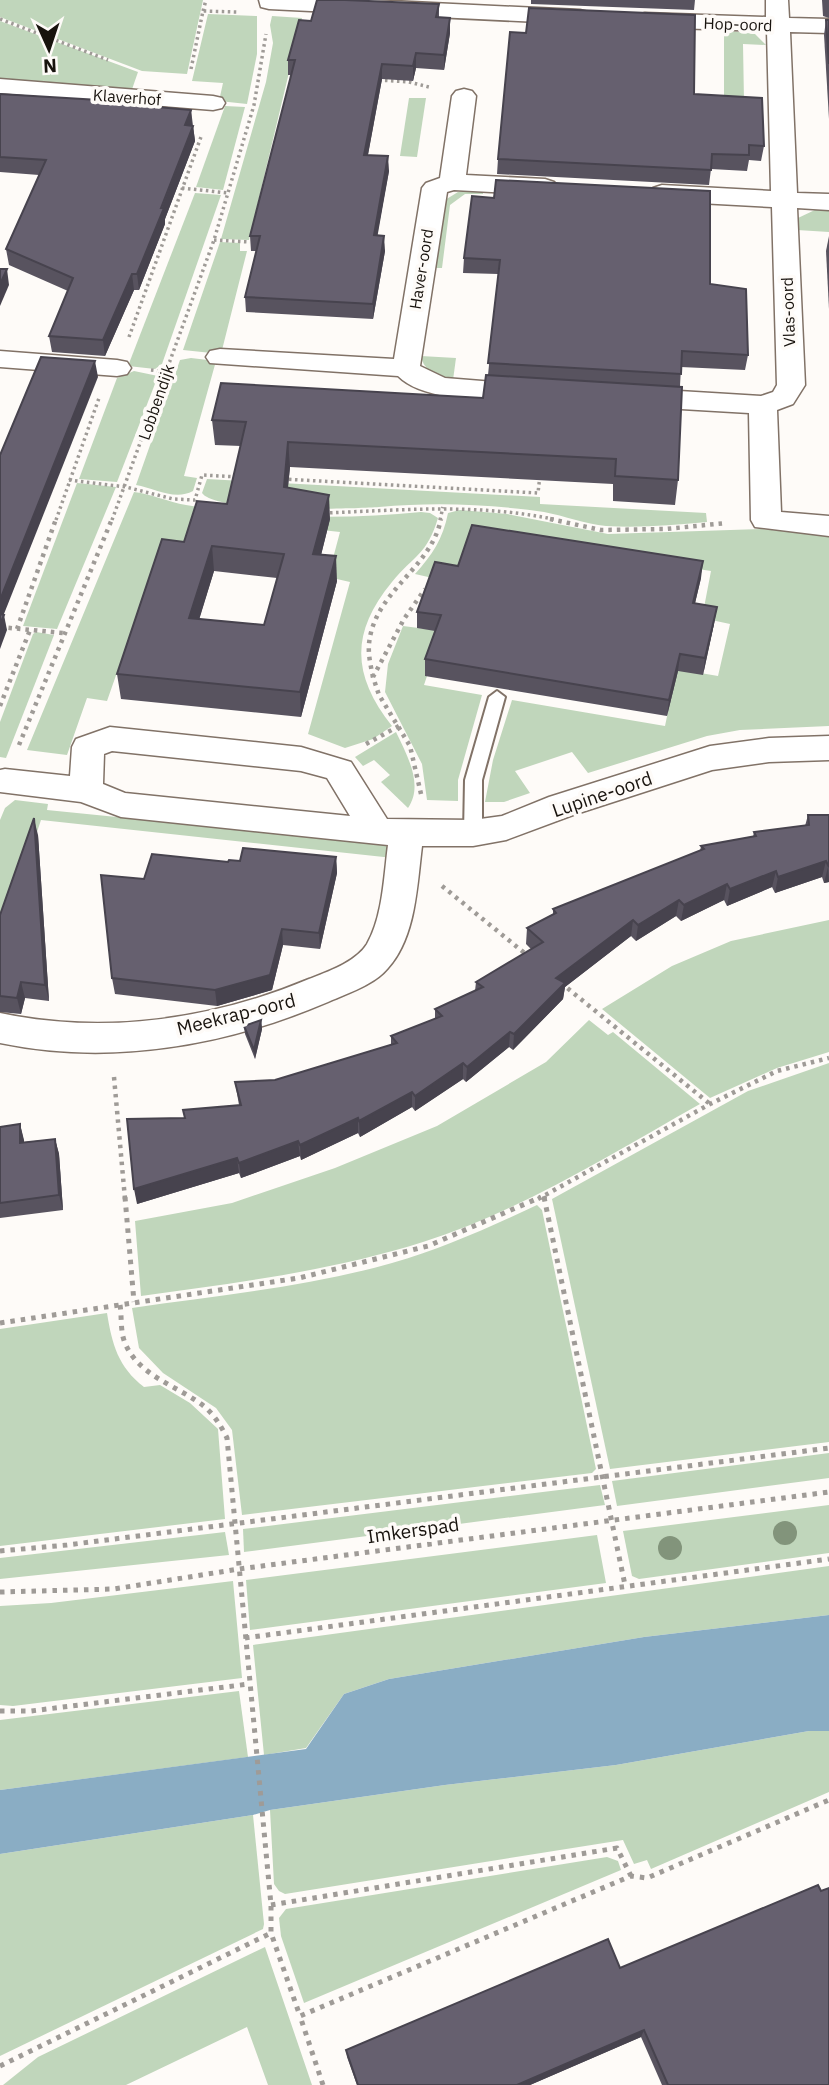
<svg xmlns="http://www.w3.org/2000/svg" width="829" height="2085" viewBox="0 0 829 2085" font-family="'IBM Plex Sans',sans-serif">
<rect width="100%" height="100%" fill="#fefbf8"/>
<g fill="#c0d6bb">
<path d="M0 0H203L187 74 142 71 0 17Z"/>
<path d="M208 14 257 16V54L247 104 219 101 223 83 192 81Z"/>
<path d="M272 16 302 18 249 240 221 239 266 82 273 43 270 25Z"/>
<path d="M0 21 138 72 130 95 0 84Z"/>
<path d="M724 30 755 34 766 45 743 44 744 101 724 100Z"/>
<path d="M409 98H426L417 157 400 156Z"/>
<path d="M225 106 245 107 223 190 196 187Z"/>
<path d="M469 190H483V194H465L450 205 442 268H434L445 200 458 192Z"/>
<path d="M195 193 221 195 162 364 155 369 128 366Z"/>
<path d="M817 209H829V232L797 230 798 218Z"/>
<path d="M220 242 240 243V251H247L221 354 183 350Z"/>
<path d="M421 356 456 358 453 380C438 377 424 372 421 356Z"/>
<path d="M191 358 216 361 184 476 197 478 193 491C175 501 154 488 136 485L180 360Z"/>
<path d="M134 371 158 376 117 482 79 479 117 378Z"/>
<path d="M207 479 540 497V504L706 513 707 522C673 525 640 528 606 526 585 524 565 516 544 512 489 504 434 502 379 507 351 509 216 513 202 493Z"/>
<path d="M77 483 116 487 57 629 23 626Z"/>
<path d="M134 492C152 494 168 502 186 505 263 518 343 520 421 512L430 513 438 518C427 555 414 555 392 582 350 633 352 675 392 726L373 739 345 748 308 734 350 582 328 577 340 532 267 524 177 563 155 564 107 701 87 698 67 755 27 750Z"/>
<path d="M460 510 507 514 608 534 761 529 829 536V726L740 730 707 736 588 773 572 752 515 771 530 793 504 802H485L493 760 512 700 665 726 677 669 718 676 730 624 702 618 711 571 474 535 459 584 415 574C432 555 443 539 448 513Z"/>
<path d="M403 626 442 631 424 685 482 695 458 780V801L427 800 422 764 385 692 388 664Z"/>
<path d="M36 632 54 635 6 758 0 757V722L33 634Z"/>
<path d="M396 732C407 755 424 785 408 808L381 782 390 775 374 760 363 766 355 757Z"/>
<path d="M15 800 48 804 47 810 395 845 393 858 41 820 0 943V820L5 808Z"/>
<path d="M829 920V1052L777 1068 710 1098 602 1009 672 966 731 941Z"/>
<path d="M589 1020 608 1035 613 1032 700 1104C611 1154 521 1211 423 1242 331 1271 236 1283 141 1296L135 1221 232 1203 335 1168 437 1126 546 1062Z"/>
<path d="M829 1063V1442L610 1469 552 1199 748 1091Z"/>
<path d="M537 1205 542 1210 596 1469 592 1473 242 1515 232 1430 216 1408 163 1373 139 1348 132 1308C219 1295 308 1287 392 1263 442 1249 490 1227 537 1205Z"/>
<path d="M107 1313C112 1344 118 1367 144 1387L160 1385 190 1403 218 1429 225 1519 0 1546V1329Z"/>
<path d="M829 1453V1478L617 1506 612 1481Z"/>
<path d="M600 1485 605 1505 244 1552 243 1529Z"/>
<path d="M829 1505V1553L639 1579 632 1576 623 1531Z"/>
<path d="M225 1532 229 1555 0 1579V1558Z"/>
<path d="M597 1535 606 1583 250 1630 246 1580Z"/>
<path d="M829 1566V1615L644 1637 389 1679 344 1694 306 1748 264 1755 253 1645Z"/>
<path d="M233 1581 242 1678 13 1706 0 1705V1606L51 1603Z"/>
<path d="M239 1691 248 1757 0 1790V1720Z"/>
<path d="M809 1731H829V1792L651 1869 647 1860 634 1864 623 1840 285 1894 279 1891 274 1884 270 1810 445 1785 616 1765Z"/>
<path d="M253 1815 264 1924 263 1929 0 2056V1854Z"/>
<path d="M607 1857 618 1861 621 1870 304 2003 281 1936 279 1918 286 1909Z"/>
<path d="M265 1947 312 2085H268L247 2027 126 2085H3L38 2057Z"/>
</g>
<path fill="#8aadc4" d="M829 1615V1731H809L616 1765 445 1785 270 1810 253 1815 0 1854V1790L306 1749 344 1694 389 1679 644 1637Z"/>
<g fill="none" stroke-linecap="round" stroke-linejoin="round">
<defs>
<path id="service" d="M497 691 505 697 482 780V833L479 838H467L464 833 465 780 489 697Z"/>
<g id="minor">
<path d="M259 0H370L580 10 588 12 591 17 588 22 580 24 269 9 261 7Z"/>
<path d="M766 0H788L789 18 829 19V33L790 32 797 193 829 194V210L797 208 805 385 793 404 777 410 781 512 829 516V536L755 527 751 520 749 413 630 406 620 403 616 397 620 391 630 388 761 396 773 392 777 385 772 207 662 201 653 198 649 193 653 188 662 185 771 191 767 31 645 27 637 25 633 20 637 15 645 13 766 17Z"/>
<path d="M0 79 213 96 222 98 225 103 222 108 213 110 0 93Z"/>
<path d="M464 89 472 91 476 96 466 175 545 179 554 182 558 187 554 192 545 195 454 190 447 192 420 366 445 378 544 386 548 392 544 398 534 401C496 399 426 404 398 376L210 363 206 357 210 351 220 349 394 359 422 188 426 183 440 178 452 96 456 91Z"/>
<path d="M0 351 117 360 127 362 131 368 127 374 117 376 0 367Z"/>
<path d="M110 727 301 747 351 762 387 819 473 820 502 816 549 797 710 746 769 738 829 736V760L769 762 712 770 573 815 506 840 473 846H422C417 885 416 937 388 968 374 985 348 993 328 1002 225 1046 111 1066 0 1043V1013C104 1035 211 1020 309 979 327 972 356 962 367 944 383 916 384 875 388 845L121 817 81 802 0 792V770L5 769 70 776 72 747 76 739ZM112 751 301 771 327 778 350 816 125 793 103 784 104 754Z"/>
</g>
</defs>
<use href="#service" stroke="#817267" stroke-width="4"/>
<use href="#minor" stroke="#817267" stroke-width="3"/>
<g stroke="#9f9b97" stroke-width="3.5" stroke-dasharray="2.5 3.5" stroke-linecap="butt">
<path d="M203 11 206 0"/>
<path d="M0 19 108 60"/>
<path d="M191 69 203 11 237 12"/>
<path d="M379 80 409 82 429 87"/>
<path d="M182 188 228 193"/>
<path d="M214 240 250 242"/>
<path d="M129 337 202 134"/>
<path d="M151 370 167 372"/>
<path d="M283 479 538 493 540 475"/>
<path d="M69 480 126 487 173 499 195 500 202 475 239 477"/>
<path d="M324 513C403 510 480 503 557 520"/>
<path d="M56 520 99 398"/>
<path d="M112 520 214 240 254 105 266 34"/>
<path d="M440 520 443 507"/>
</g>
<g stroke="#9f9b97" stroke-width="4.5" stroke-dasharray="3.5 5" stroke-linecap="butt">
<path d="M550 519 601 530 666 529 726 523"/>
<path d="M0 627 63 633"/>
<path d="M17 629 56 519"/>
<path d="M373 677C371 667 368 655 369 644 374 591 431 569 441 519"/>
<path d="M0 706 30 630"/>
<path d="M366 744 399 726"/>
<path d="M19 745 112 519"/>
<path d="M421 794 410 746 379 695 373 677 404 619 425 589"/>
<path d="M442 886 527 955"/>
<path d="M561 983 710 1104"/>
<path d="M114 1077 125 1199"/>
<path d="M544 1196 545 1199"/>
<path d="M538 1199 710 1104 777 1071 829 1058"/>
</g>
<g stroke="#9f9b97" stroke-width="5" stroke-dasharray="4.5 6" stroke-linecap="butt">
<path d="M125 1197 134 1302"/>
<path d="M544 1197 625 1585"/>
<path d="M120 1305C122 1317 120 1331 125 1343 139 1377 179 1386 205 1407 215 1416 221 1426 227 1438L271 1905V1933L300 2016"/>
<path d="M0 1323 299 1278 428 1246 541 1197"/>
<path d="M0 1551 67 1545 829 1448"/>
<path d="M0 1592 114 1589 239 1569 829 1492"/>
<path d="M245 1638 829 1559"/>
<path d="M0 1711H31L249 1684"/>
<path d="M271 1905 617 1848 631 1876"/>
<path d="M0 2066 271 1933"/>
<path d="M323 2085 300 2016 631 1876 647 1878 829 1800"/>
</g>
<use href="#service" fill="#fff" fill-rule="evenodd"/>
<use href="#minor" fill="#fff" fill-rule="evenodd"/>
</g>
<g fill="#82947b">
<circle cx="785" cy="1533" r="12"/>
<circle cx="670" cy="1548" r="12"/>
</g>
<g fill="#58535f" fill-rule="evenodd">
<path d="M531 0H695L694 10 531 4Z"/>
<path d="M822 0H829V18L823 16Z"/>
<path d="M439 4V17L450 18V33L444 70 416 68 413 81 382 79 368 155 389 171 377 235 385 251 373 319 246 312 245 297 256 251H251L250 236 291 75H288V60L311 21Z"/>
<path d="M826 20H829V119L824 35Z"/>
<path d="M0 94 148 103 149 107 191 110 195 141 165 219V224L139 290H134L105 356 52 352 49 336 68 291 9 265 6 249 39 175 0 172Z"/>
<path d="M694 94 764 146 761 161 749 160 747 171 711 169 709 185 497 174 498 159Z"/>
<path d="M472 196 710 284 748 355 745 370 681 367 680 386 678 480 675 505 613 501V484L290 467 288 488 330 519 321 555 337 581 301 717 121 699 117 674 184 542 227 504 241 446 215 445 212 420 483 398 488 375 498 274 463 273 464 258ZM214 571 277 578 264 625 199 619Z"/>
<path d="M829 236V309L826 251Z"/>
<path d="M458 566 701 578 695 603 714 624 703 675 678 671 667 716 425 676V659L435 631 417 628V612Z"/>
<path d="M808 815H829V882L824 883 822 877 775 893 772 887 727 906 724 900 681 921 676 916 636 941 631 936 565 987 563 999 513 1050 509 1047 466 1082 463 1079 415 1111 412 1107 360 1137 358 1133 301 1160 300 1156 241 1178 239 1173 137 1204 185 1118 183 1110 239 1105 235 1082 275 1080 391 1045V1036L435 1019V1009L475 991 476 982 531 949 526 944 527 928 553 914V909L700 851 701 846 753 837 754 832 805 826Z"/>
<path d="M38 835 49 1001 25 998 21 1014 0 1012V915Z"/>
<path d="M336 857 337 873 320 949 283 945 272 990 217 1006 115 994 112 978 144 879 240 861Z"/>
<path d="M261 1020 262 1029 255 1059 245 1034 244 1026Z"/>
<path d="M20 1124 24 1142 55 1139 59 1154 63 1210 0 1218V1127Z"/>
<path d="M821 1891 829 2085H662L641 2037 530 2085H357L347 2057 346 2050 620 1968Z"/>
</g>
<g fill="#47434e">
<path d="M450 18V33L444 70V55Z"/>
<path d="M416 53V68L413 81V66Z"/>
<path d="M382 64V79L365 170 364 155Z"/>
<path d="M191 110 192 126 185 125Z"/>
<path d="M193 126 195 141 165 219V224L139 290 137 274Z"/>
<path d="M388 156 389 171 375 250 374 235Z"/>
<path d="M384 236 385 251 373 319V304Z"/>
<path d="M7 269 9 285 0 306V284Z"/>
<path d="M132 274 134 290 105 356 103 340Z"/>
<path d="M95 361 98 377 0 624V600Z"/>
<path d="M288 442 290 467 285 512 284 487Z"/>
<path d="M329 495 330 519 315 579 313 554Z"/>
<path d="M212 546 214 571 192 643 189 618Z"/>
<path d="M336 556 337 581 301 717 300 692Z"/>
<path d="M703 561 701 578 691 620 693 603Z"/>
<path d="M717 607 714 624 703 675 705 658Z"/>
<path d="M4 615 7 630 0 649V624Z"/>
<path d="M680 654 678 671 667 716 669 700Z"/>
<path d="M34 819 38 835 49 1001 45 985Z"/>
<path d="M336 857 337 873 320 949 319 933Z"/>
<path d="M826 861 822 877 775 893 778 877Z"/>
<path d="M828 867 829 882 824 883Z"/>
<path d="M776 871 772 887 727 906 730 889Z"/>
<path d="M727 884 724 900 681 921 684 905Z"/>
<path d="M679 900 676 916 636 941 638 925Z"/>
<path d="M633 920 631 936 565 987 563 999 513 1050 514 1034 556 978Z"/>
<path d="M282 929 283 945 272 990 217 1006 215 990Z"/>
<path d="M21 982 25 998 21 1014 17 998Z"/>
<path d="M261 1020 262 1029 255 1059 254 1050Z"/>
<path d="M510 1032 509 1047 466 1082 467 1067Z"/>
<path d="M463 1063V1079L415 1111V1096Z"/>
<path d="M412 1092V1107L360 1137 359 1121Z"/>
<path d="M358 1118V1133L301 1160 300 1145Z"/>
<path d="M20 1124 24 1140 25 1158 20 1143Z"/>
<path d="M55 1139 59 1154 63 1210 59 1195Z"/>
<path d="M298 1141 300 1156 241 1178 239 1163Z"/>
<path d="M237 1158 239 1173 137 1204 134 1189Z"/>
<path d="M644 2030 641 2037 530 2085H517Z"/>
</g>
<g fill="#66606f" stroke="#47434e" stroke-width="2" fill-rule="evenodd">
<path d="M317 0H345L439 4 436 17 450 18 444 55 416 53 413 66 382 64 364 155 388 156 374 235 384 236 373 304 245 297 260 236H250L295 60H288L299 20 311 21Z"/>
<path d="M529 8 695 15 694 94 762 98 764 146 749 145V155L712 154 711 170 498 159 510 32 526 33Z"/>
<path d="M826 20H829V64Z"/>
<path d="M0 94 148 103 147 106 191 110 185 125 193 126 161 208H164L137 274H132L103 340 49 336 73 278 6 249 46 160 0 157Z"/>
<path d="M496 180 710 191V284L746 289 748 355 682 351 681 374 488 363 500 260 464 258 472 196 494 198Z"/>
<path d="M0 269H7L0 284Z"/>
<path d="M41 357 95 361 0 600V455Z"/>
<path d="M486 375 682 387 678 480 615 476 616 459 288 442 284 487 329 495 313 554 336 556 300 692 117 674 162 539 184 542 197 501 227 504 246 422 212 420 221 383 483 398ZM212 546 284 554 264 625 189 618Z"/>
<path d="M472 525 703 561 693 603 717 607 705 658 680 654 669 700 425 659 441 615 417 612 435 562 458 566Z"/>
<path d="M0 614 4 615 0 624Z"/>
<path d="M808 815H829V867L826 861 778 877 776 871 730 889 727 884 684 905 679 900 638 925 633 920 556 978 565 983 514 1034 510 1032 467 1067 463 1063 415 1096 412 1092 359 1121 358 1118 300 1145 298 1141 239 1163 237 1158 134 1189 127 1119 185 1118 183 1110 241 1105 235 1082 275 1080 397 1043 391 1036 442 1016 435 1009 483 987 476 982 543 942 527 928 556 913 553 909 704 849 701 846 756 836 754 832 809 825Z"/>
<path d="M34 818 45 985 21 982 17 998 0 996V915Z"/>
<path d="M243 848 336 857 319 933 282 929 270 975 215 990 112 978 101 875 144 879 152 854 228 862 229 860 240 861Z"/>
<path d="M261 1020 254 1050 244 1026Z"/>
<path d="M20 1124V1143L55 1139 59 1195 0 1203V1127Z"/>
<path d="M818 1885 821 1891 829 1888V2085H668L644 2030 517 2085H358L346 2050 608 1939 620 1968Z"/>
</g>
<g text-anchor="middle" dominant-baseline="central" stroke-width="7" stroke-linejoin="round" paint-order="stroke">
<g font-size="16" fill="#18130e" stroke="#fefbf8">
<text transform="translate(738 24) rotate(2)">Hop-oord</text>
<text transform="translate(127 97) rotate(4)">Klaverhof</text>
<text transform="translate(421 269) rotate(-81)">Haver-oord</text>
<text transform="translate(788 312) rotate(-92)">Vlas-oord</text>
<text transform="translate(156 402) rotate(-71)">Lobbendijk</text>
</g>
<g font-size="19" fill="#18130e" stroke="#fefbf8">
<text transform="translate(602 794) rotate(-19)">Lupine-oord</text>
<text transform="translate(236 1014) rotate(-14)">Meekrap-oord</text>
<text transform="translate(413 1530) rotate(-8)">Imkerspad</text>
</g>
</g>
<g transform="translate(49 49) rotate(177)" stroke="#fefbf8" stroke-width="5" paint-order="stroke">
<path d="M0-5L12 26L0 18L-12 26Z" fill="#18130e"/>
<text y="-10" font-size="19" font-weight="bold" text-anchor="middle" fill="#18130e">N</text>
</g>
</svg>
